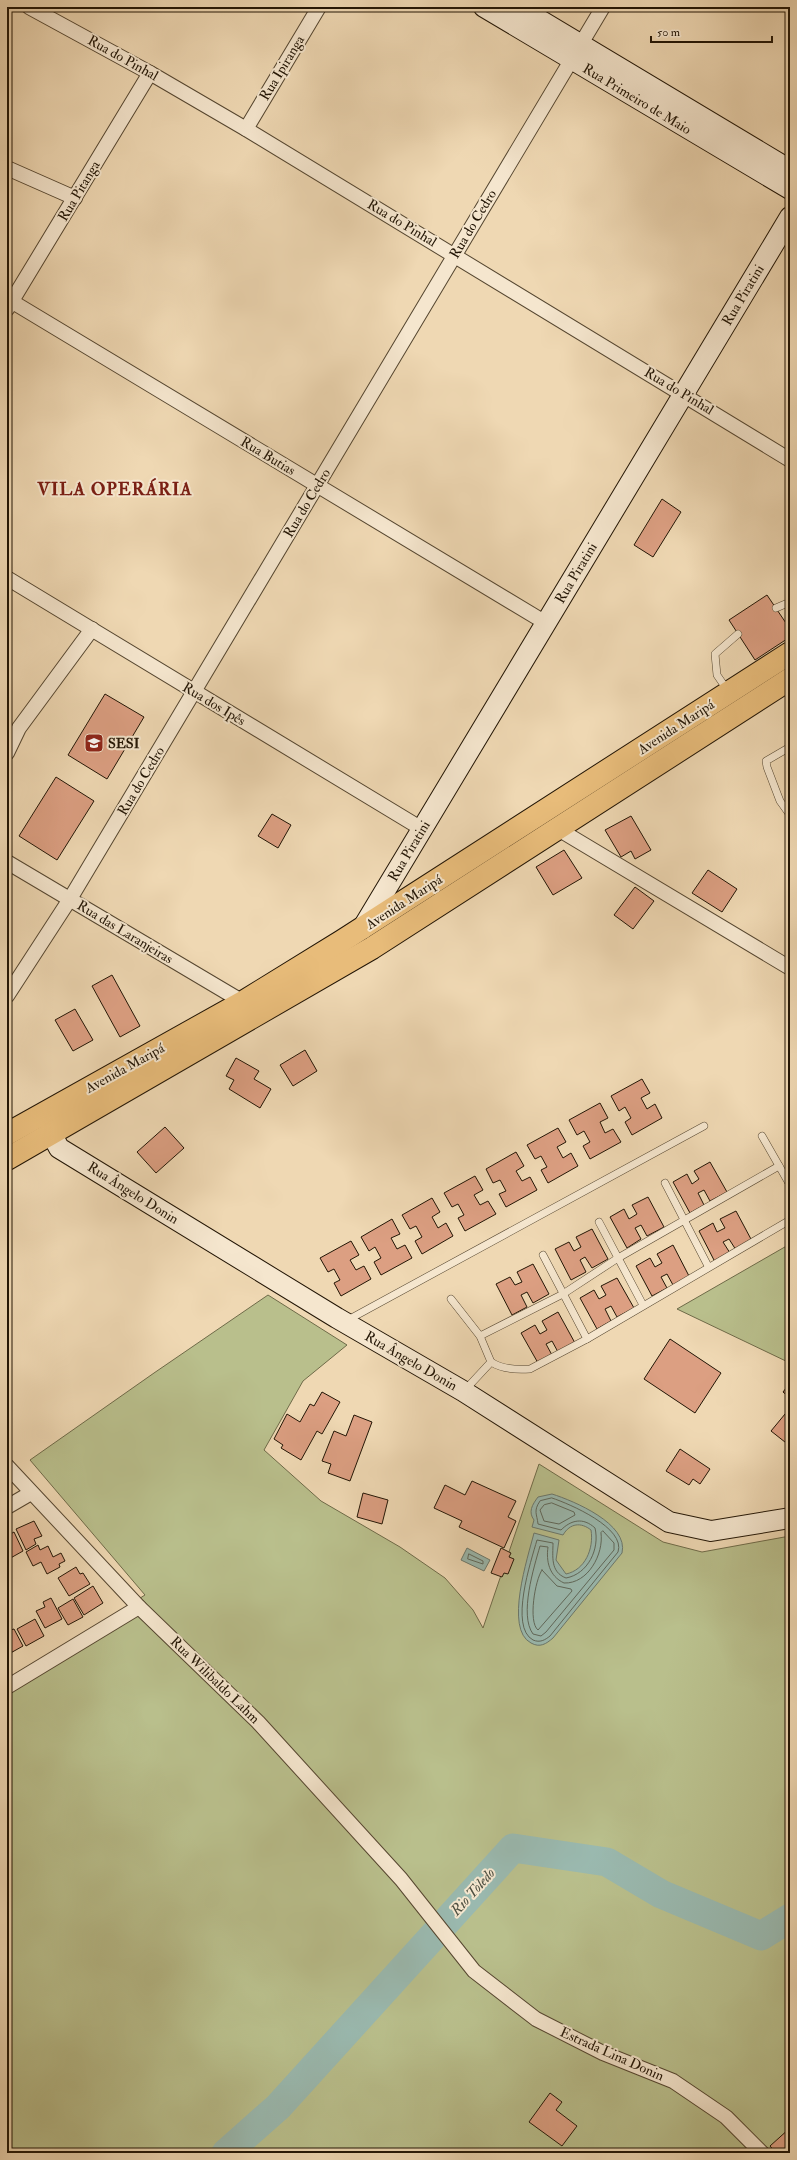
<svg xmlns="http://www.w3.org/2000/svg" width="797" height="2160" viewBox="0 0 797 2160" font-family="'IM FELL Double Pica',serif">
<rect width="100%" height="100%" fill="#efd8b3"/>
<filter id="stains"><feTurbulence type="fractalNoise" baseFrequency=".005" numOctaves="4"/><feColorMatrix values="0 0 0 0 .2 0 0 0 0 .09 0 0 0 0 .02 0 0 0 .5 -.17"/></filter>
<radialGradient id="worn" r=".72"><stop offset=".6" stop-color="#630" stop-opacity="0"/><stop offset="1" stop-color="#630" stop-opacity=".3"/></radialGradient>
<g fill="#b9bf8c" stroke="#6e6a48">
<path d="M790 1244V1363L677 1309Z"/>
<path d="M268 1295 347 1345 303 1381 264 1450 321 1501 400 1547 445 1578 473 1610 483 1628 539 1464 663 1542 702 1552 790 1536V2153H7V1682L145 1595 30 1460 154 1373Z"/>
</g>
<g fill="#9ab9af" stroke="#6a776b">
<path d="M552 1494C574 1501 629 1524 622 1553L553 1638C546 1644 540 1648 531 1643 504 1629 528 1557 534 1533L559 1540 556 1560 566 1574C585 1570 594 1549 591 1530 581 1522 570 1523 563 1535L532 1527 534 1520C528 1512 532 1505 538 1497Z"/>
<path d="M467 1548 490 1560 484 1571 461 1560Z"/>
</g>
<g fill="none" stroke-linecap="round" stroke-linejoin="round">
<g stroke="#5e675a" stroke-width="1">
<path d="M552 1498C570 1504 626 1528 618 1552L550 1636C545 1640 540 1643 533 1640 509 1627 531 1561 537 1540L553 1543C553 1556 550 1572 566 1578 588 1574 600 1549 595 1528 583 1517 571 1520 561 1530L538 1524C537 1514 533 1511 540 1501Z"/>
<path d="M552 1503 574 1512 575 1515 559 1524 544 1521 540 1510 544 1505Z"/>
<path d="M603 1531 614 1543V1550L546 1632 541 1636 533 1634C519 1615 534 1567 540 1546L548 1547C546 1561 549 1576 564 1583 588 1584 604 1554 601 1533Z"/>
<path d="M469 1554 483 1561V1564L468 1559Z"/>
<path d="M542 1570 557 1586 571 1589 572 1591 538 1630C528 1622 535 1580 542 1570Z"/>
</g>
<path stroke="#9ab9af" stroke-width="29" d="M226 2153 278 2107 513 1848 607 1862 661 1894 761 1936 790 1918"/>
</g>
<g fill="#dc9f82" stroke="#221505">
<path d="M662 499 681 512 653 557 634 545Z"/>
<path d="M767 595 790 629V637L755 660 729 620Z"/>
<path d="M105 694 144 717 107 779 68 755Z"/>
<path d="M56 777 94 801 57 860 19 836Z"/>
<path d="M272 814 291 825 278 848 258 836Z"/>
<path d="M631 816 651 850 635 859 631 851 621 857 605 830Z"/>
<path d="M564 850 582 878 553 895 536 867Z"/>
<path d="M708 870 737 889 722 912 692 893Z"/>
<path d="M635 887 654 901 633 929 614 915Z"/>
<path d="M112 975 140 1026 120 1037 92 986Z"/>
<path d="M75 1009 93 1040 73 1051 55 1020Z"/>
<path d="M305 1050 317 1071 293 1086 280 1065Z"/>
<path d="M236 1058 259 1071 254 1079 271 1089 260 1108 229 1089 234 1080 226 1076Z"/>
<path d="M642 1079 650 1093 641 1098 647 1109 655 1104 662 1118 632 1135 625 1122 631 1118 625 1107 619 1111 611 1096Z"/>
<path d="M600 1103 608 1118 600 1122 605 1133 613 1129 621 1142 590 1159 583 1146 590 1142 584 1131 577 1135 569 1120Z"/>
<path d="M165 1127 184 1148 156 1173 137 1152Z"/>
<path d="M558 1128 566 1142 557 1147 563 1158 571 1153 578 1166 548 1183 541 1170 547 1167 541 1156 535 1159 527 1145Z"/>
<path d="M516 1152 524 1166 516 1171 522 1181 530 1177 537 1190 506 1207 499 1194 506 1191 500 1180 493 1183 486 1169Z"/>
<path d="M710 1162 727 1192 710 1201 704 1190 698 1193 704 1205 690 1213 673 1182 687 1174 692 1184 699 1179 694 1171Z"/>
<path d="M475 1176 483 1190 474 1195 480 1205 488 1201 496 1214 465 1231 458 1218 464 1215 458 1204 452 1207 444 1193Z"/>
<path d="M648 1197 664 1227 647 1236 641 1225 635 1228 641 1239 627 1248 610 1217 624 1209 629 1219 637 1214 632 1205Z"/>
<path d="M432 1198 440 1212 432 1217 438 1228 446 1223 453 1236 422 1254 415 1241 422 1237 416 1226 410 1229 402 1215Z"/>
<path d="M736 1211 752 1241 736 1250 729 1239 723 1242 730 1253 715 1262 699 1231 713 1223 717 1232 725 1228 720 1219Z"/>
<path d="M392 1219 400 1234 391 1238 397 1249 405 1245 412 1258 381 1275 374 1262 381 1258 375 1247 369 1251 361 1237Z"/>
<path d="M592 1229 608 1259 592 1268 585 1257 580 1260 586 1272 571 1280 555 1249 569 1242 574 1251 581 1247 576 1237Z"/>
<path d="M351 1241 359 1255 350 1260 356 1270 364 1266 371 1279 341 1296 334 1283 340 1280 334 1269 328 1272 320 1258Z"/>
<path d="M673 1245 689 1276 673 1285 667 1274 661 1277 667 1288 652 1296 636 1266 650 1258 655 1267 662 1263 657 1254Z"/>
<path d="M533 1264 549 1294 533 1303 527 1292 521 1295 527 1307 512 1315 496 1284 510 1277 515 1285 522 1282 517 1272Z"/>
<path d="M617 1278 634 1308 617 1317 611 1306 605 1309 611 1321 597 1329 580 1298 594 1290 599 1299 606 1295 601 1286Z"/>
<path d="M558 1312 575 1343 558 1352 552 1341 546 1344 552 1355 538 1363 521 1333 535 1325 540 1334 547 1330 542 1321Z"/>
<path d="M670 1339 721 1373 695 1413 644 1379Z"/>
<path d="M790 1383V1398L783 1392Z"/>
<path d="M322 1392 340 1402 322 1434 317 1431 301 1460 281 1448 283 1445 274 1439 287 1414 300 1422 310 1404 314 1406Z"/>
<path d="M790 1408V1446L771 1431Z"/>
<path d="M354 1415 372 1422 350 1481 328 1473 331 1464 322 1461 334 1431 346 1436Z"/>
<path d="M680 1449 710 1469 700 1484 693 1479 689 1485 666 1471Z"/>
<path d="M472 1481 516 1501 508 1517 516 1521 504 1548 459 1527 462 1521 434 1508 445 1485 465 1495Z"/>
<path d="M363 1493 388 1500 382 1524 357 1517Z"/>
<path d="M34 1521 42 1536 34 1539 36 1544 26 1550 16 1529Z"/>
<path d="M14 1532 23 1551 7 1560V1536Z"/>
<path d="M38 1545 40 1550 48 1546 53 1557 61 1553 65 1561 59 1564 60 1567 47 1574 41 1562 33 1566 26 1552Z"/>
<path d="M501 1548 511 1553 509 1557 514 1559 508 1574 504 1573 502 1577 491 1573Z"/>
<path d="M76 1567 80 1574 83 1573 90 1584 69 1596 58 1578Z"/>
<path d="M93 1586 103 1603 84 1615 74 1598Z"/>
<path d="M51 1598 62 1619 45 1628 36 1611 45 1607 43 1602Z"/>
<path d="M73 1599 83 1617 68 1625 58 1608Z"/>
<path d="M35 1619 44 1636 26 1646 17 1629Z"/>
<path d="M14 1629 23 1646 7 1655V1631Z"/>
<path d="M550 2093 562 2102 556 2110 577 2126 562 2146 529 2122Z"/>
<path d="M790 2128V2153H776L770 2146Z"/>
</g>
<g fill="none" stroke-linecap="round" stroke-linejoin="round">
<defs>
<g id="lane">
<path d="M776 608 790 602"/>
<path d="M728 691 717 675 715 654 738 634"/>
<path d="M790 747 766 761 767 767 780 801 790 815"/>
<path d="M762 1136 790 1185"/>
<path d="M665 1183 708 1266"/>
<path d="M599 1222 643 1305"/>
<path d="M543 1255 587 1339"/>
<path d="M451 1299 480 1336 491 1362"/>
<path d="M346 1321 704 1126"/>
<path d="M480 1336 563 1294 618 1258 779 1166"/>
<path d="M465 1390 491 1362C502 1369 517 1370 530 1369L587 1339 790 1220"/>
</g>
<g id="street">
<path d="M29 7 150 73 246 129 790 460"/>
<path d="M246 129 319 7"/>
<path d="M7 168 75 198"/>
<path d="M11 301 546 623"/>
<path d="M7 309 150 73"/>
<path d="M7 578 422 829"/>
<path d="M7 753 19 728 92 629"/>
<path d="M558 829 790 968"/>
<path d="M7 862 243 1002 245 1007"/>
<path d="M7 996 70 899 603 7"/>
<path d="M7 1466 139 1607 258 1722 401 1879 474 1971 536 2019 603 2053 673 2081 726 2117 762 2153"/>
<path d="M7 1507 31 1493"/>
<path d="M7 1687 139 1607"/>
</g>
<g id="secondary">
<path d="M484 7 790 189"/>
<path d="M518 7 790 170"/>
<path d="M362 929 790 217"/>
<path d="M51 1133 59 1148 337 1318 463 1391 669 1522 711 1531 790 1518"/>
</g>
<g id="primary">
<path d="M7 1134 243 1002 342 941 790 653"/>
<path d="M7 1159 372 948 790 679"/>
</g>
</defs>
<use href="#lane" stroke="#554630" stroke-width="8"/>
<use href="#street" stroke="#554630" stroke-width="16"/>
<use href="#secondary" stroke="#221505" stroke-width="22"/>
<use href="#primary" stroke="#221505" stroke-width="24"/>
<use href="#lane" stroke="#f5e6ce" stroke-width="7"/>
<use href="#street" stroke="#f5e6ce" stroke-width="14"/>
<use href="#secondary" stroke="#f5e6ce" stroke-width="20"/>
<use href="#primary" stroke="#e8bc7a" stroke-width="22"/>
</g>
<defs>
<symbol id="school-square" viewBox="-11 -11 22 22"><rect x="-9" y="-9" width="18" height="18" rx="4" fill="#8f2418" stroke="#f5e6ce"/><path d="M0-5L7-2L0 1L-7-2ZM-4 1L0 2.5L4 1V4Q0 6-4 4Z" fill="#fff"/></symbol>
</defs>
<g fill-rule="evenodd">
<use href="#school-square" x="83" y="732" width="22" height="22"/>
</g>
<g text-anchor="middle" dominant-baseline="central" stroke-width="4" stroke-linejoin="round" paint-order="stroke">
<g font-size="14" fill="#221505" stroke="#f5e6ce">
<text transform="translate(123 58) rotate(29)">Rua do Pinhal</text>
<text transform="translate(282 68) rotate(-59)">Rua Ipiranga</text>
<text transform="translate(637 99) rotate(31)">Rua Primeiro de Maio</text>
<text transform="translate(79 191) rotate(-59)">Rua Pitanga</text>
<text transform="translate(402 223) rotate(31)">Rua do Pinhal</text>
<text transform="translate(473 224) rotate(-59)">Rua do Cedro</text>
<text transform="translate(743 295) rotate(-59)">Rua Piratini</text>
<text transform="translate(679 391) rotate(31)">Rua do Pinhal</text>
<text transform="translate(268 456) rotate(31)">Rua Butias</text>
<text transform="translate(307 503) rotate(-59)">Rua do Cedro</text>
<text transform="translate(576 573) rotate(-59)">Rua Piratini</text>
<text transform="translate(214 704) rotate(31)">Rua dos Ipês</text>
<text transform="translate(676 727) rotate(-33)">Avenida Maripá</text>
<text transform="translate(141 781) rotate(-59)">Rua do Cedro</text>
<text transform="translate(409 851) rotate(-59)">Rua Piratini</text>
<text transform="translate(404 902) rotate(-33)">Avenida Maripá</text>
<text transform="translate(125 932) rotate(31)">Rua das Laranjeiras</text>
<text transform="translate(125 1068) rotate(-29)">Avenida Maripá</text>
<text transform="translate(133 1193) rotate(32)">Rua Ângelo Donin</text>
<text transform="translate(411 1361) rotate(30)">Rua Ângelo Donin</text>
<text transform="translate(215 1680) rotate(44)">Rua Wilibaldo Lahm</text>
<text transform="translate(612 2054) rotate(24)">Estrada Lina Donin</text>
</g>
<g font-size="14" font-weight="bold" fill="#221505" stroke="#f5e6ce" text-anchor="start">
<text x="108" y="743">SESI</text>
</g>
<g font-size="15" font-style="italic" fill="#4c4e40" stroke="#f5e6ce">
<text transform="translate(473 1892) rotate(-48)">Rio Toledo</text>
</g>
<g font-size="18" font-weight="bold" letter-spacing="1" fill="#7a1f14" stroke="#f5e6ce">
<text x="115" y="489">VILA OPERÁRIA</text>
</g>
</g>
<rect width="797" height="2160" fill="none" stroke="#efd8b3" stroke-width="24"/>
<rect x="8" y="8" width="781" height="2144" fill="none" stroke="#221505" stroke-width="2"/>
<rect x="12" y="12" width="773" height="2136" fill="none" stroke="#221505"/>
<path d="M651 36v6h121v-6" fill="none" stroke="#221505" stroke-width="2"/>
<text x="657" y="36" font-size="12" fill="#221505" stroke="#f5e6ce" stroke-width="3" paint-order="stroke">50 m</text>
<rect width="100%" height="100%" filter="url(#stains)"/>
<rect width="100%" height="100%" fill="url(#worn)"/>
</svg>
